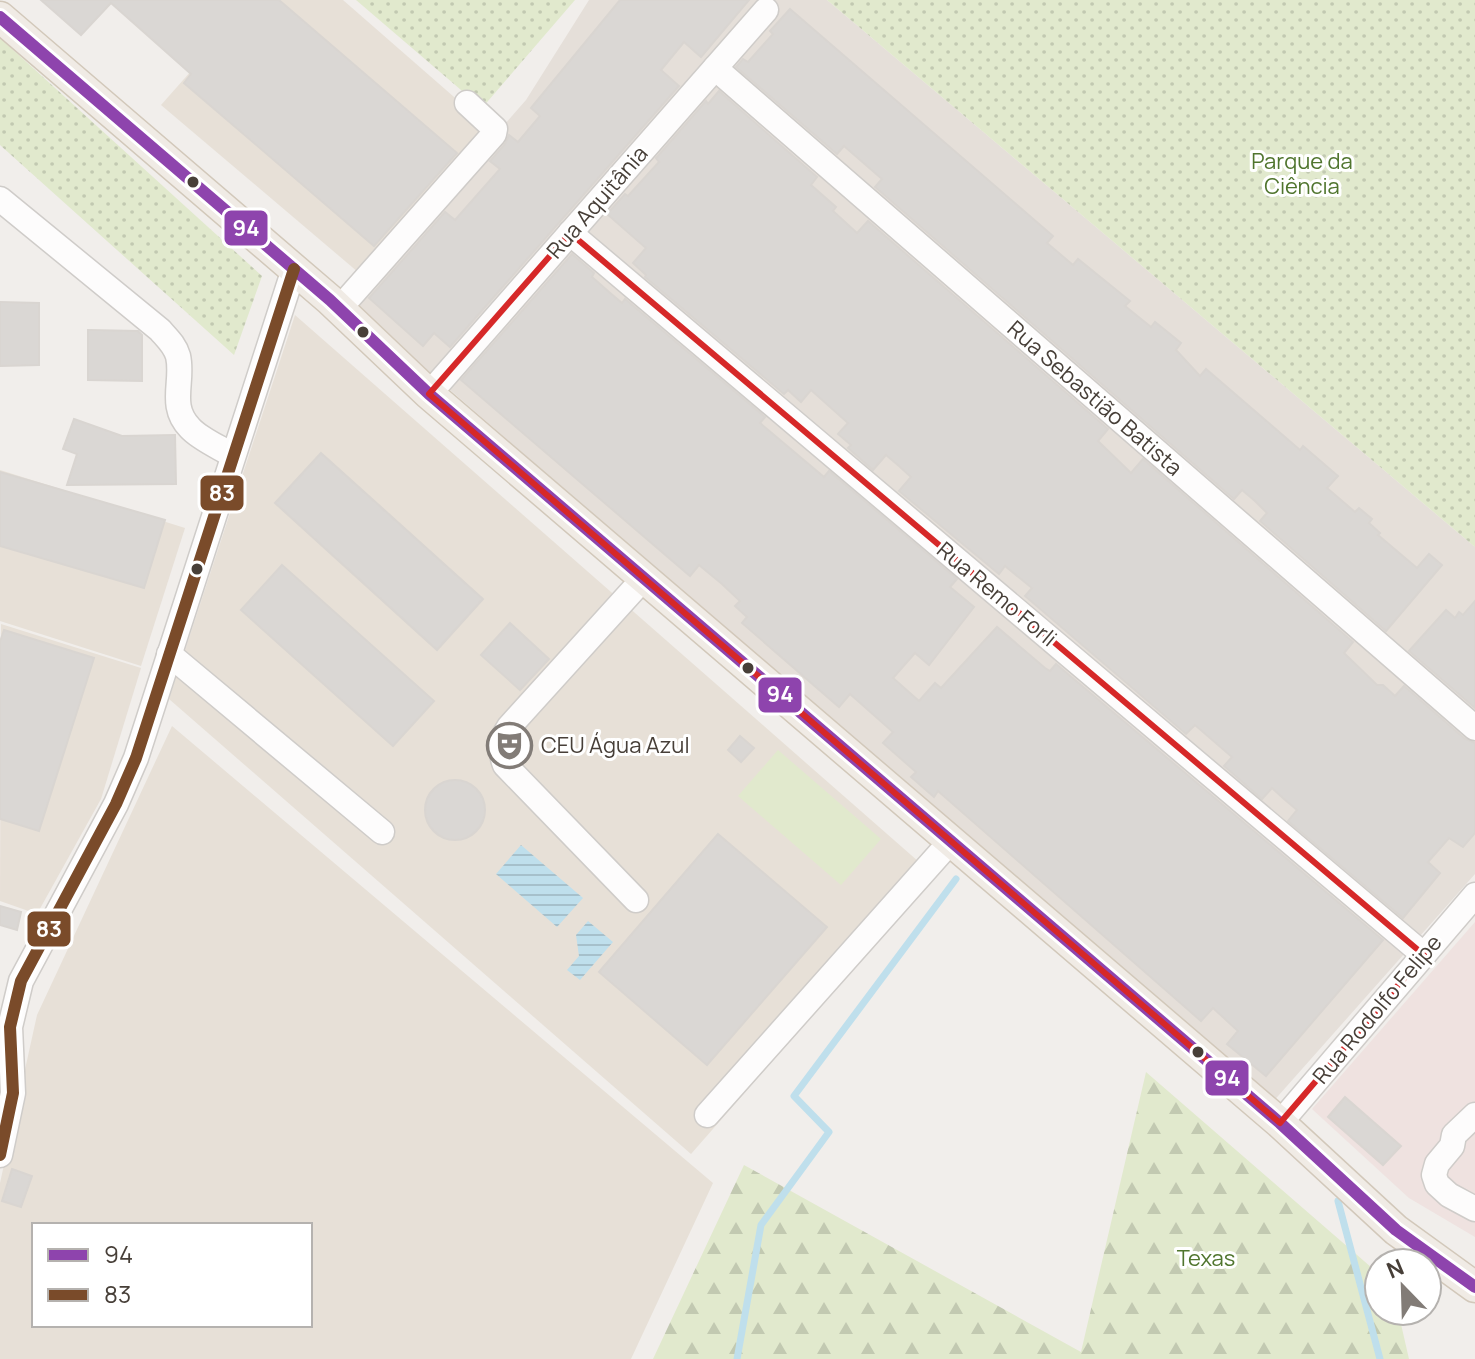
<svg xmlns="http://www.w3.org/2000/svg" width="1475" height="1359" viewBox="0 0 1475 1359" font-family="Manrope,sans-serif">
<defs>
<pattern id="forest-firs" width="22" height="20" patternUnits="userSpaceOnUse" patternTransform="scale(2)"><rect width="22" height="20" fill="#e1e9cd"/><path d="M5 1l3.5 6h-7zM16 11l3.5 6h-7z" fill="#c2c9b1"/></pattern>
<pattern id="park-dots" width="8" height="8" patternUnits="userSpaceOnUse" patternTransform="scale(2)"><rect width="8" height="8" fill="#e1e9cd"/><path d="M2 2h.1M6 6h.1" fill="none" stroke="#c2c9b1" stroke-width="1.8" stroke-linecap="round"/></pattern>
<pattern id="water-rules" width="6" height="5" patternUnits="userSpaceOnUse" patternTransform="scale(2)"><rect width="6" height="5" fill="#bfdfec"/><path d="M0 2.5h6" fill="none" stroke="#a6c0cb"/></pattern>
</defs>
<rect width="100%" height="100%" fill="#f1eeeb"/>
<path fill="#e5dfd9" d="M589 0H827L1475 547V874L1271 1104 349 302 526 100Z"/>
<g fill="#e7e0d7" fill-rule="evenodd">
<path d="M254 0H343L493 131 365 278 161 105Z"/>
<path d="M295 315 935 876 691 1154 169 699Z"/>
<path d="M0 470 185 528 141 666 0 621Z"/>
<path d="M1 624 141 668 101 799 37 914 0 901Z"/>
<path d="M172 726 713 1183 631 1359H0V1183L37 1015ZM34 1225H310V1325H34Z"/>
</g>
<path fill="#efe2e0" d="M1475 922V1237L1409 1198 1312 1109Z"/>
<path fill="#e1e9cd" d="M778 750 881 839 841 885 738 796Z"/>
<path fill="url(#forest-firs)" d="M1146 1072 1379 1274V1311H1398L1409 1359H653L744 1165 1081 1352Z"/>
<g fill="url(#park-dots)">
<path d="M356 0H575L482 108Z"/>
<path d="M827 0H1475V547Z"/>
<path d="M0 38 262 276 234 355 0 145Z"/>
</g>
<g fill="url(#water-rules)">
<path d="M521 845 583 898 557 927 496 874Z"/>
<path d="M588 921 613 942 580 980 567 970 579 956 576 935Z"/>
</g>
<g fill="none" stroke-linecap="round" stroke-linejoin="round">
<g stroke="#bfdfec" stroke-width="7">
<path d="M1338 1201 1380 1359"/>
<path d="M737 1359 761 1225 829 1132 794 1096 956 879"/>
</g>
</g>
<g fill="#dad7d4" stroke="#d9d5d1" stroke-width="2">
<path d="M41 0H279L457 153 374 246 184 83 191 74 111 3 81 35Z"/>
<path d="M620 0H749L701 57 684 42 661 70 679 86 450 347 434 333 423 346 369 298 445 212 455 220 500 169 490 161 505 144 509 135 518 142 540 116 531 108Z"/>
<path d="M790 9 1053 236 1047 243 1073 265 1078 259 1130 301 1125 306 1151 327 1155 322 1181 343 1176 350 1200 376 1206 369 1300 450 1303 446 1338 476 1327 488 1355 512 1359 508 1372 519 1369 523 1380 533 1378 535 1417 568 1429 554 1442 565 1386 631 1260 521 1267 513 1255 501 1242 490 1234 499 875 187 882 179 844 146 837 154 736 67 743 59 748 62 773 34 770 31Z"/>
<path d="M719 91 817 177 811 185 836 207 833 211 857 233 868 221 1108 429 1098 441 1131 473 1143 459 1353 642 1344 653 1377 685H1383L1395 696 1404 686 1465 739 1475 743V833L1463 847 1449 838 1428 862 1440 873 1403 918 1288 821 1297 810 1284 799 1272 788 1262 799 1224 766 1232 757 1195 725 1186 734 1025 596 1032 588 1005 566 999 574 899 491 911 477 899 466 886 455 873 470 848 448 851 445 838 434 848 423 811 390 801 402 788 390 784 394 645 277 646 275 633 263 646 248 607 214 625 194 628 196 659 162 656 158 706 101 708 104Z"/>
<path d="M572 254 594 273 592 277 609 292 622 303 625 299 765 417 760 423 824 477 829 471 957 579 950 587 974 607 929 665 915 653 893 678 919 701 935 683 941 688 997 627 1045 668 1050 671 1056 664 1383 940 1266 1076 1227 1044 1238 1031 1213 1008 1201 1021 938 791 934 797 911 777 916 772 883 743 893 732 850 694 839 707 742 623 747 617 735 606 740 601 722 584 699 565 690 576 461 380Z"/>
<path d="M0 302 39 303V365L0 366Z"/>
<path d="M88 330 138 331 142 335V381L88 380Z"/>
<path d="M74 419 122 436 175 435 176 484 67 485 77 454 63 449Z"/>
<path d="M321 453 483 599 437 650 275 503Z"/>
<path d="M0 472 165 520 144 588 0 546Z"/>
<path d="M282 565 434 701 393 746 241 610Z"/>
<path d="M1475 601V708L1409 651 1446 610 1455 618 1459 612 1463 615Z"/>
<path d="M510 623 549 659 520 690 481 655Z"/>
<path d="M4 630 94 658 39 831 0 819V642Z"/>
<path d="M740 736 754 748 741 762 728 750Z"/>
<circle cx="455" cy="810" r="30"/>
<path d="M718 834 827 927 707 1065 599 972Z"/>
<path d="M0 906 21 912 17 930 0 925Z"/>
<path d="M1345 1097 1401 1146 1383 1165 1328 1117Z"/>
<path d="M12 1169 32 1176 21 1207 2 1201Z"/>
</g>
<g fill="none" stroke-linecap="round" stroke-linejoin="round">
<defs>
<g id="minor">
<path d="M715 68 1475 728"/>
<path d="M0 199 160 330C167 338 175 345 178 356 184 381 168 406 190 428 200 439 219 447 232 455"/>
<path d="M570 233 1424 955"/>
<path d="M339 309 494 134 495 129 467 103"/>
<path d="M429 394 766 10"/>
<path d="M169 654 382 832"/>
<path d="M636 900 505 765C499 749 500 741 509 727L644 578"/>
<path d="M707 1115 951 841"/>
<path d="M1475 1115 1454 1135 1452 1146 1437 1164 1434 1175 1437 1184 1449 1195 1475 1209"/>
<path d="M1280 1123 1475 895"/>
<path d="M0 1155 13 1093 10 1027 21 981 116 804 136 758 294 269"/>
</g>
<path id="major" d="M0 17 330 300 429 394 1280 1123 1396 1230 1475 1287"/>
</defs>
<use href="#minor" stroke="#cfccc9" stroke-width="27"/>
<use href="#major" stroke="#d2c8ba" stroke-width="33"/>
<use href="#minor" stroke="#fdfcfc" stroke-width="24"/>
<use href="#major" stroke="#f0ebe5" stroke-width="30"/>
<defs>
<path id="bus-1" d="M0 17 330 300 429 394 1280 1123 1396 1230 1475 1287"/>
<path id="bus-2" d="M0 1155 13 1093 10 1027 21 981 116 804 136 758 294 269"/>
</defs>
<use href="#bus-1" stroke="#fff" stroke-width="18"/>
<use href="#bus-2" stroke="#fff" stroke-width="18"/>
<use href="#bus-1" stroke="#8e44ad" stroke-width="12"/>
<use href="#bus-2" stroke="#7a4b2a" stroke-width="12"/>
</g>
<path fill="none" stroke="#d62828" stroke-width="6" stroke-linejoin="round" d="M570 233 1424 955 1280 1123 429 394Z"/>
<defs>
<symbol id="theatre-ring" viewBox="-11 -11 22 22"><circle r="9.5" fill="#fff" stroke="#827c77" stroke-width="1.5"/><path d="M-5-5.5Q0-4 5-5.5V0Q5 5 0 6Q-5 5-5 0ZM-3.3-2.5H-1v1.5H-3.3ZM1-2.5H3.3v1.5H1ZM-2.8 1Q0 5.5 2.8 1Z" fill="#827c77"/></symbol>
</defs>
<g fill-rule="evenodd">
<use href="#theatre-ring" x="484" y="720" width="51" height="51"/>
</g>
<g fill="#473f38" stroke="#fff" stroke-width="3">
<circle cx="193" cy="182" r="7"/>
<circle cx="363" cy="332" r="7"/>
<circle cx="197" cy="569" r="7"/>
<circle cx="748" cy="668" r="7"/>
<circle cx="1198" cy="1052" r="7"/>
</g>
<g text-anchor="middle" dominant-baseline="central" stroke-width="6" stroke-linejoin="round" paint-order="stroke">
<g font-size="22" fill="#50752e" stroke="#fff">
<text x="1302" y="161">Parque da<tspan x="1302" dy="25">Ciência</tspan></text>
<text x="1206" y="1258">Texas</text>
</g>
<g font-size="22" fill="#473f38" stroke="#fff">
<text transform="translate(597 202) rotate(-49)">Rua Aquitânia</text>
<text transform="translate(1095 398) rotate(41)">Rua Sebastião Batista</text>
<text transform="translate(997 594) rotate(40)">Rua Remo Forli</text>
<text transform="translate(1377 1009) rotate(-50)">Rua Rodolfo Felipe</text>
</g>
<g font-size="22" fill="#473f38" stroke="#fff" text-anchor="start">
<text x="541" y="745">CEU Água Azul</text>
</g>
</g>
<g stroke="#fff" stroke-width="3">
<rect x="223" y="209" width="46" height="38" rx="8" fill="#8e44ad"/>
<rect x="199" y="474" width="46" height="38" rx="8" fill="#7a4b2a"/>
<rect x="757" y="676" width="46" height="38" rx="8" fill="#8e44ad"/>
<rect x="26" y="910" width="46" height="38" rx="8" fill="#7a4b2a"/>
<rect x="1204" y="1059" width="46" height="38" rx="8" fill="#8e44ad"/>
</g>
<g font-size="22" text-anchor="middle" font-weight="bold" fill="#fff">
<text x="246" y="236">94</text>
<text x="222" y="501">83</text>
<text x="780" y="702">94</text>
<text x="49" y="937">83</text>
<text x="1227" y="1086">94</text>
</g>
<rect x="32" y="1223" width="280" height="104" fill="#ffffff" stroke="#b5b2af" stroke-width="2"/>
<rect x="48" y="1249" width="40" height="12" fill="#8e44ad" stroke="#b5b2af" stroke-width="2"/>
<text x="104" y="1263" font-size="24" fill="#473f38">94</text>
<rect x="48" y="1289" width="40" height="12" fill="#7a4b2a" stroke="#b5b2af" stroke-width="2"/>
<text x="104" y="1303" font-size="24" fill="#473f38">83</text>
<g transform="translate(1403 1287) rotate(337)"><circle r="38" fill="#ffffff" stroke="#b5b2af" stroke-width="2"/>
<path d="M0-6L14 30L0 20L-14 30Z" fill="#827c77"/>
<text y="-12" font-size="22" font-weight="bold" text-anchor="middle" fill="#473f38">N</text>
</g>
</svg>
